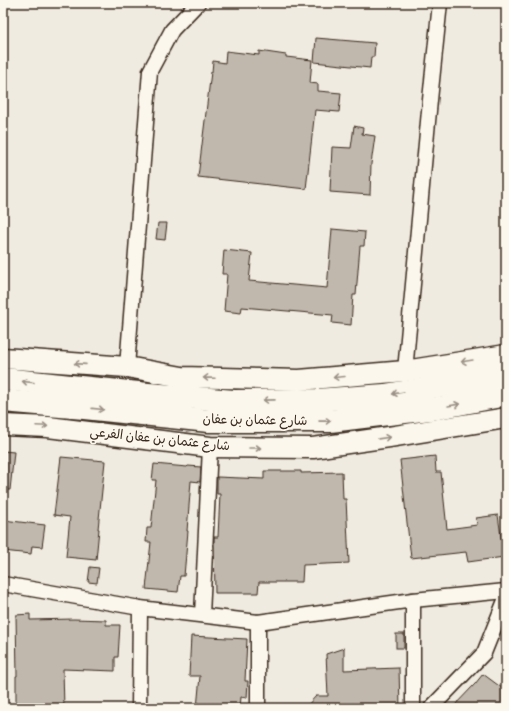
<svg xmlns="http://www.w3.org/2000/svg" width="509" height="711" viewBox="0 0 509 711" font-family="Pangolin,'Playpen Sans Arabic',sans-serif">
<rect width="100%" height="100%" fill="#f0ebe0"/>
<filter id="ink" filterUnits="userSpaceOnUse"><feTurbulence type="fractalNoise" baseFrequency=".025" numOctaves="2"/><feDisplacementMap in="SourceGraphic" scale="8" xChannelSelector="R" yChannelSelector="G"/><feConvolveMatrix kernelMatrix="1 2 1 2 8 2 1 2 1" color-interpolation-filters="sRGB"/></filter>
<g filter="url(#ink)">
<g fill="#c0b8ad" stroke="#3b2a1e">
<path d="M316 38 375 43 374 57H371L370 68 314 62Z"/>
<path d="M226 51 259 55V51L286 55V57L312 60 310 83 318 84V91L341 93 339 112 315 110 306 189 198 177 211 72H212L213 61 225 63Z"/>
<path d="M354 126 363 128 362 134 375 136 371 164 370 195 330 192 332 147 351 148Z"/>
<path d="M158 223H167L165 240 156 239Z"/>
<path d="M332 229 365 232 364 246H360L356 295H353L351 325 332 323 333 315 242 307 241 313 224 311 227 274H222L224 250 252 253 249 281 327 288Z"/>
<path d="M3 451 14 452 10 490H3Z"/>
<path d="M435 456 436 472H441L447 529 477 525 476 518 498 515 504 557 468 562 466 552 411 558 400 460Z"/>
<path d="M61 457 105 461 98 529H99L96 560 66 557 70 517 54 515Z"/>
<path d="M154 464 187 467 188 466 201 467 200 482 191 481 187 531H188L184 576H180L178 592 146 589 151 542H146L147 528H151L156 480H152Z"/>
<path d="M264 471H301V473L342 472 343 499H346L349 563 303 565 302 582H259L258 593H215L214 537H218L220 494H217V477L264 479Z"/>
<path d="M3 520 45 525 42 547 32 546 31 554 3 551Z"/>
<path d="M90 567 99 568 97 583 88 582Z"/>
<path d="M30 614V620L74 619 106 620V625H120L118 657H115V671L63 669 64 708H16V676H17L16 615Z"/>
<rect x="396" y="634" width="8" height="14"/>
<path d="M191 636 247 639 245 681H248L247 698 241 697 240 708H197L200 676H189Z"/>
<path d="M344 648V670L399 668 400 708H305L316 696H328L326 654Z"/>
<path d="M483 674 506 691V708H452L475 684Z"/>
</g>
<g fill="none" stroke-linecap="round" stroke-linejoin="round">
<defs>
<g id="minor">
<path d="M127 367 150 71 172 30 198 3"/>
<path d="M405 371 430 100 440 3"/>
<path d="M3 584 140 608 258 622 413 600 506 591"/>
<path d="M202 615 210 447"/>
<path d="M258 622V708"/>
<path d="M139 708 140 608"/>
<path d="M413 708V600"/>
<path d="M431 708 484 653 506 598"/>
</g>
<g id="secondary">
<path d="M3 358 127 367 182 377 299 380 405 371 506 355"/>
<path d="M3 425 48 427 210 447 313 448 389 437 506 418"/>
</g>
<g id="primary">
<path d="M3 379 148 394 234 401 317 400 385 395 506 375"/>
<path d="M3 401 84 408 209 421H330L438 408 506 395"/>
</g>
</defs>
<use href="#minor" stroke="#3b2a1e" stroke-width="17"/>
<use href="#secondary" stroke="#3b2a1e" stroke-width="23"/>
<use href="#primary" stroke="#3b2a1e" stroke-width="25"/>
<use href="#minor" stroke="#fbf7ec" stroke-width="14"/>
<use href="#secondary" stroke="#fbf7ec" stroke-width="20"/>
<use href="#primary" stroke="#fbf7ec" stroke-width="22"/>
</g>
<defs><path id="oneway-shaft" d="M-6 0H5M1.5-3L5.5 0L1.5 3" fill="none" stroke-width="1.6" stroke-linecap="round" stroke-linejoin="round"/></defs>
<g stroke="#9b9085">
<use href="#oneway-shaft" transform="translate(467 361) rotate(171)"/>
<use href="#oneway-shaft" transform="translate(80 364) rotate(-176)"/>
<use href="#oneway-shaft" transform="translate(339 377) rotate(175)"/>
<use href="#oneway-shaft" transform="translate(209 378) rotate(-178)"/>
<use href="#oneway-shaft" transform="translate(28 382) rotate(-174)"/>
<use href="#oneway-shaft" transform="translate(398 393) rotate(170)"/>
<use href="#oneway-shaft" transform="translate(269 400) rotate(179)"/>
<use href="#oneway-shaft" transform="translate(454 405) rotate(-10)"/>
<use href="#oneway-shaft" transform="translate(98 409) rotate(6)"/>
<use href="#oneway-shaft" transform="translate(325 421) rotate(-1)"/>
<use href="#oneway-shaft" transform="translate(42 426) rotate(3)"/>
<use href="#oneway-shaft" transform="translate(384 438) rotate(-8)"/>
<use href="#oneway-shaft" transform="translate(255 448)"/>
</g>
</g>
<g text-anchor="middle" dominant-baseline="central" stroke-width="3.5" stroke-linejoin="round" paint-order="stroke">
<g font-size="13" fill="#3b2a1e" stroke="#fbf7ec">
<text transform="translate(255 420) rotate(1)">شارع عثمان بن عفان</text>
<text transform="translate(160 439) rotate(6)">شارع عثمان بن عفان الفرعي</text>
</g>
</g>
<rect width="509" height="711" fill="none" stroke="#fbf7ec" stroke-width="16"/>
<rect x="8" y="8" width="493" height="695" fill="none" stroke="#3b2a1e" stroke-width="1.5" filter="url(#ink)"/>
</svg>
